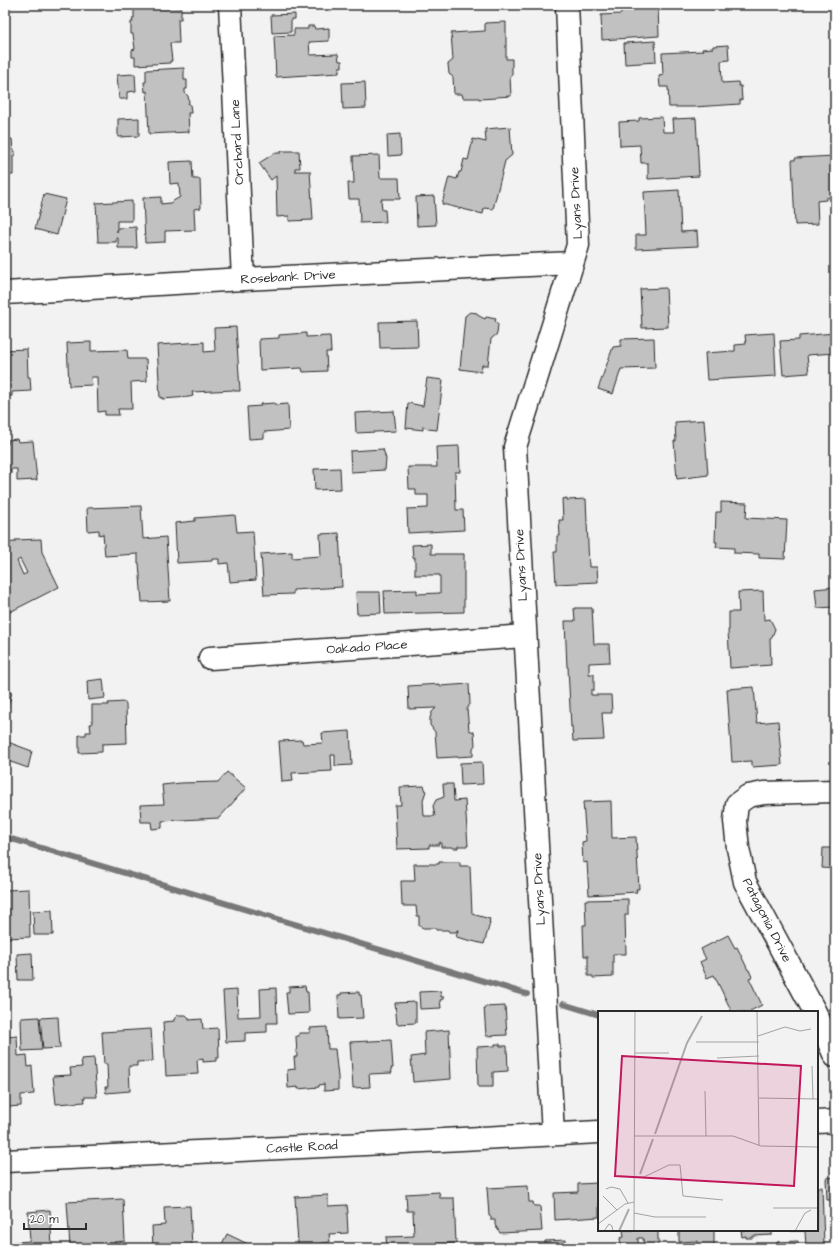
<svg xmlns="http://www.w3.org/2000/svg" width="840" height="1253" viewBox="0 0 840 1253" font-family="'Architects Daughter',sans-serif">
<rect width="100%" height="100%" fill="#f2f2f2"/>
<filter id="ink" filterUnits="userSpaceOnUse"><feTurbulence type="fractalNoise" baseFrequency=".025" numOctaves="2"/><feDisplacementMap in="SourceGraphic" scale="8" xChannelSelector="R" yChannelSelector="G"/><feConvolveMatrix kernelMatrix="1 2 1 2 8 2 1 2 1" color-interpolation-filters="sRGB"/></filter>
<g filter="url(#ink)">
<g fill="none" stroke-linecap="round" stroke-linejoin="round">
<g stroke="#787878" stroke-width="6">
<path d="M5 837 527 994"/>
<path d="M563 1004 599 1015"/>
</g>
</g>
<g fill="#c1c1c1" stroke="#2b2b2b" fill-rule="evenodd">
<path d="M148 5H181V19H178L179 43H170L172 61H170V63L135 65V57H132V50L135 49 133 34H131V22H133L132 18H134V8L148 7Z"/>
<path d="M621 5H658L659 36 602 40 601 15 621 14Z"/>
<path d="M295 14V19H291V32L272 33 271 15Z"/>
<path d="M506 22V59H512V75L510 76 511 96 496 97V98L479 99V98H463L462 94H454L453 77 449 74 448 64 453 60 451 33 485 31V23Z"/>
<path d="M308 26H314L315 29 329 28V41L309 42 310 55 338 54 339 61H342V67H339V73L276 77 274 36 294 35V29H308Z"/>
<path d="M655 41 656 62 625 64 624 43Z"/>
<path d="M728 45 729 60 721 61 722 83 738 82 739 86H741L742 100H740V104L694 107H669L668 87H660L659 76 663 75 662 53 703 51 702 49 713 48V46Z"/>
<path d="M184 68V80H187V89H185V93L188 96 189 102 188 104H190L191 113H188L189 132 149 134 147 91 145 92 144 82H146V70Z"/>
<path d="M135 74 136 91 127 92V99H119L117 75Z"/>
<path d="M365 82 366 108 343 109 342 83Z"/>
<path d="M662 117 663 132H674L673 119 696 118 699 176 648 179V163H641L640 145 620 146 619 122 639 121V118Z"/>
<path d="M139 118V136L118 137V119Z"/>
<path d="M510 127 512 155 505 161 493 209 484 208 483 214 442 204 449 177 457 179 459 172H461L464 159 468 160 473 139 486 142 485 129Z"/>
<path d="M400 134 401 155 388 156 387 135Z"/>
<path d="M5 139H12L13 151H15V156H13V175H5Z"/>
<path d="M281 151H299L300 168H295V171H310L313 220 289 221V216L277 217 276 176 271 180 259 163 275 153H281Z"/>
<path d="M379 155 380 178H399L400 199H381L382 210H385L386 222 360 223 359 199H349L348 183H354L353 156Z"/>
<path d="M835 156V197L826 198V200L817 201 818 224 795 225 792 160H795V158Z"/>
<path d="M192 161 193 179H200L201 208 194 209 195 230 165 231V242L145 243 143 198 161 197V204L170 203 180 197 179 183 170 184 169 162Z"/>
<path d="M679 190 681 232 697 231 698 246 636 249V235H646L644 192Z"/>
<path d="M44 194 66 199 57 235 35 229Z"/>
<path d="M434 196 436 225 417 226 416 197Z"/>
<path d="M132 201V221H117V232L118 228 136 227 137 248H118V238H116V242H98L96 203Z"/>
<path d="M666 288 668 327 642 328 640 289Z"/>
<path d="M470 312 477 313 479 316 485 319 486 317 496 319 495 321 498 324 497 334 491 339 488 365H482L481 372 460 369 465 316Z"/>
<path d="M417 321 418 347 380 348 379 322Z"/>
<path d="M236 327 240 391H234V390L192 392 193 396 189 397 162 399V397L160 398 157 345 204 342V352L215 351 214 328Z"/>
<path d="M306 333V337L330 336 331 352H326L327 371 303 372 302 368 260 370 259 339 279 338V335Z"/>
<path d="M774 333 776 376 707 380 705 353 735 351V345L746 344 745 335Z"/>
<path d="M835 333V353L807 355 809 373 783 375 780 341 799 340V336Z"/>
<path d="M654 338 655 368 621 369 613 394 598 389 613 347 621 346V339Z"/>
<path d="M91 342V351L127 350 128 359H146L147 381 131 382 132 409H118L119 415H105V411L98 412 97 377H91L92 385 69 386 67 343Z"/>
<path d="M27 349 28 377H30L31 391 12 392V396H5V350Z"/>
<path d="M427 378 443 380 437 430 428 429 423 426V430L406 428 408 403 423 406Z"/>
<path d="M275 403V405L288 404 289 430 264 432V438L249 439 247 407 261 406 260 404Z"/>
<path d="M394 411 396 431 356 433 355 413Z"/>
<path d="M704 420 708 475 677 479 674 441H676L675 422Z"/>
<path d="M17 439 18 442 33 441 37 480 17 481V469H11V474L7 475 8 481H5V445L8 444V440Z"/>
<path d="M459 446 460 472H455L456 510H463L464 530 408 533 407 509 428 508V495H416V489H409L408 467H437L436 447Z"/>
<path d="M383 449 386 459 385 470 351 472 350 451Z"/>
<path d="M340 468 341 489 315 490 314 469Z"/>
<path d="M567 498V500L586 499 589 567H597L598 582 556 584 554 552H557V536H560L559 520H563L562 499Z"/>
<path d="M721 502 747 503 746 518 787 520 785 559 759 558V554L734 553V548L716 547 717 542H715L716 512H721Z"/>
<path d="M141 506 143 539 166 537 170 601 142 602 139 563H138V554L105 556 103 534 99 535V530L88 531 87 508Z"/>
<path d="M235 515 237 532 253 531 256 580 230 582 228 563 219 564V559H212V561L177 563 175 523 195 521V518Z"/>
<path d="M339 533 342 587 293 590V594L264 595 261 554 292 552V558L321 556 320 534Z"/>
<path d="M41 539 42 552 59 587 8 613 6 609 5 610V543L15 542V540ZM20 559 27 573 23 575 17 561Z"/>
<path d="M431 544V554H464V612L385 614 384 591 417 590V594L440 593V575H415V557L413 558 412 545Z"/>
<path d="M835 587V607L817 608 815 589Z"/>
<path d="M763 591 764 620 770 619 775 629 771 639H770L771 665 730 668 728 630H729V612H739L738 592Z"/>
<path d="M356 592H380L381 613 357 614Z"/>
<path d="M574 608H592L594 644H609L610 662 589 663V674H594V690H591V695H611L612 713H602L604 740 573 741 572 726 571 727 568 667H567L565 621H575Z"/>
<path d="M103 679 105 698 88 700 87 681Z"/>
<path d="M440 684V686L469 684 470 704 467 709 469 730 474 732 475 745 473 748V756L437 758 435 732 430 725V718L432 712 436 708 409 709 408 686Z"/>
<path d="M754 687 757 723 778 721 782 765 752 767V761L732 762 727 689Z"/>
<path d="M5 691 12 693 5 715Z"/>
<path d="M125 702 126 704 127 743 102 744V752L79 753V735H86V732H91L90 724H92V705H109L108 703Z"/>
<path d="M350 731 352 765 335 766V755H331L332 771 292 773 293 781 282 782 279 741 302 740 303 744 323 743 322 733Z"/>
<path d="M5 741 32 751 28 768 5 760Z"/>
<path d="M482 762 483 784 461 785 460 763Z"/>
<path d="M227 772 246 788 219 818 162 821V828L152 829 151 822H141L140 805 164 804 162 785 181 783 218 782Z"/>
<path d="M443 784H453L454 801 465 800 468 846H458V848H452V847H441V842L439 843V845H429V848L397 849 395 805H401L400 787 424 786 426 791 423 800 424 816H435L433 806 436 800 444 797Z"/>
<path d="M611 801 612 838 636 837 639 889H636L637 892 589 895 587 862 583 863 582 842 586 841 583 802Z"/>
<path d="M823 848H835V869L822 868Z"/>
<path d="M439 862H460V866H470L472 914 490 919 489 922 490 923 484 944 456 937 458 930H457L456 932H449L448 930H436V928H422L421 926H419V916H417L416 906H402L401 881H415L414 864H439Z"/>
<path d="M29 889 30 937 5 938V890Z"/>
<path d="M628 899V915H625L626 954H613V977L593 978V976H588V956H584L583 925H586L585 900Z"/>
<path d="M52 910 53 935H34L33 911Z"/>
<path d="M728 935 735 948 737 947 748 970H749L752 977 749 978 762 1005 748 1012H732L714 975 707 978 700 962 706 959 701 949Z"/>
<path d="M32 953 33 980H18L17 954Z"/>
<path d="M305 986 306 992H308L309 1013 288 1014 286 992H289V987Z"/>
<path d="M276 988 277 1023H267V1032L245 1033V1041L226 1042 223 991 237 990 238 1017 261 1016 260 989Z"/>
<path d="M441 991V997H444V999L440 1000 441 1008 420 1009 419 992Z"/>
<path d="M359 992V995H361L363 1018 339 1019 338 995H341V993Z"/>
<path d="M416 1002V1023L397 1024 395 1003Z"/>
<path d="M505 1006 507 1035 486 1036 484 1007Z"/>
<path d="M178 1015H186L189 1018V1020L202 1019 203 1029 218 1028 219 1058H216V1061L203 1062V1059L197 1060 198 1074 166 1076 163 1022 174 1021V1019Z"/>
<path d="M39 1017 42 1050 22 1051 21 1018Z"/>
<path d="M58 1017 60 1048 43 1049 40 1018Z"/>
<path d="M327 1027 328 1049H335L338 1077V1090L324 1091V1084L319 1085V1087L298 1089V1087L288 1088 287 1070 295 1069 294 1057H297L296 1036H299V1033H310V1028Z"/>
<path d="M151 1029 153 1061 137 1062V1066H129L130 1091 106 1093 105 1087H108L107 1064H104L102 1032Z"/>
<path d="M449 1030 451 1079 413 1082 411 1057 425 1055 424 1032Z"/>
<path d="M17 1036 18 1056 27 1055 28 1067 32 1066 34 1094 21 1095V1106L8 1107V1105H5V1037Z"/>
<path d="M391 1040 393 1068H391L392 1073 369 1074 370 1087 353 1088 350 1042Z"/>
<path d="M495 1044H500V1046H507L508 1071 493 1072V1087H478L477 1047 495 1046Z"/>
<path d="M94 1058 97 1097H84L85 1102 56 1104 53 1076 71 1075 70 1068 82 1067 81 1059Z"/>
<path d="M835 1177V1200H827L826 1178Z"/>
<path d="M599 1183V1217L555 1220 554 1193 578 1192V1184Z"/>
<path d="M528 1186 529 1202H533L534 1206H540L542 1231 500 1233 495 1225V1220H491V1216H489L487 1188Z"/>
<path d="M817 1187H822L824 1245 806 1246 805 1231H791V1230H817Z"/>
<path d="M439 1192 440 1198H454L456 1243 425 1244V1248H387L386 1237 414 1236 413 1211H407L406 1194Z"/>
<path d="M328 1195V1206L347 1205 348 1213H347L348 1233 329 1234 330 1242 299 1246V1244H298L295 1197Z"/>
<path d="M123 1199 125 1241 114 1242V1244L70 1247 67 1202Z"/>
<path d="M190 1206 192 1248H153L152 1226 165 1225 164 1207Z"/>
<path d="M50 1210 52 1248H5V1243L30 1241 28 1212Z"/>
<path d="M623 1230H658V1248H644L643 1238H638V1246L621 1247 620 1238 624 1237Z"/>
<path d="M679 1230H714V1248H698V1241L679 1242Z"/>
<path d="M741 1230H772V1235L753 1236V1238H746V1236L742 1237Z"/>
<path d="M227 1234 252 1246 283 1245V1248H220Z"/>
<path d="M566 1240V1248H545V1241Z"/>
<path d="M798 1241V1248H777V1242Z"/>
<path d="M504 1244V1248H484V1245Z"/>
<path d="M739 1244V1248H720L719 1245Z"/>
<path d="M686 1245 687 1247 693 1246V1248H664V1247Z"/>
</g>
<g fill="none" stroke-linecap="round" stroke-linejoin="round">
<defs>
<g id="street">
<path d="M230 5 243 279"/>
<path d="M5 293 243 279 572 263"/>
<path d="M210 658 525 636"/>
<path d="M815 1012 745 882 738 848 735 821 737 804 748 796 764 793 835 791"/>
<path d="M817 1016 835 1056"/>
<path d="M553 1134 515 447 578 245 567 5"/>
</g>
<g id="secondary">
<path d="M817 1122 835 1121"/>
<path d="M5 1161 365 1144 599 1132"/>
</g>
</defs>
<use href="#street" stroke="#2b2b2b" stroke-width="25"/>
<use href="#secondary" stroke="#2b2b2b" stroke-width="25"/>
<use href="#street" stroke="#fff" stroke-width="22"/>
<use href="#secondary" stroke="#fff" stroke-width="22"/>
</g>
</g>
<g text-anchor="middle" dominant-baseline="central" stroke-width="3" stroke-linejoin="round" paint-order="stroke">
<g font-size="13" fill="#2b2b2b" stroke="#fff">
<text transform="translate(237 142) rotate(-93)">Orchard Lane</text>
<text transform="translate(576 203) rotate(-93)">Lyans Drive</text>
<text transform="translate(288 277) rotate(-3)">Rosebank Drive</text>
<text transform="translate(521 565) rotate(-93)">Lyans Drive</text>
<text transform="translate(367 647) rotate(-4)">Oakado Place</text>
<text transform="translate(539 889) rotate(-93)">Lyans Drive</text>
<text transform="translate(767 920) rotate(63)">Patagonia Drive</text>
<text transform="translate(302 1147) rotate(-3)">Castle Road</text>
</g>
</g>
<g transform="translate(598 1011)">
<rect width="220" height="220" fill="#f2f2f2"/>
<path fill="none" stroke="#ababab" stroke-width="2" d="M57 123 89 32 104 5M42 163 55 128M21 220 31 198"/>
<path fill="none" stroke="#a2a2a2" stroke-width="1" d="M159 0 161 134M160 25 187 16 202 20 213 18M98 31H161M37 42H71M119 47 161 45M214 55 215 88M107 80 108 125M161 87 220 88M37 125H135L163 135 220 136M36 166H46L71 154H82L85 185 125 189M8 178 13 176 22 178 30 192M5 185 19 199M175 197H220M36 202 57 206H108M0 213 27 193 36 191M6 220 11 213 14 215 15 220M36 220 37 0M197 220 207 202 213 199"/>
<path fill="#c2185b" fill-opacity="0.15" stroke="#c2185b" stroke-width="2" d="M24 45 203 55 196 175 17 165Z"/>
<rect width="220" height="220" fill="none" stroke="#2b2b2b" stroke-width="2"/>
</g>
<rect width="840" height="1253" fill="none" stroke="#fff" stroke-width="20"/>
<rect x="10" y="10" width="820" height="1233" fill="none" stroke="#2b2b2b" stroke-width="1.5" filter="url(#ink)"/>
<path d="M24 1223v6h62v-6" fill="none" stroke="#2b2b2b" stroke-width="2"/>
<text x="30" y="1223" font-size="12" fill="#2b2b2b" stroke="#ffffff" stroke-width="3" paint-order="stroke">20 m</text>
</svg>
